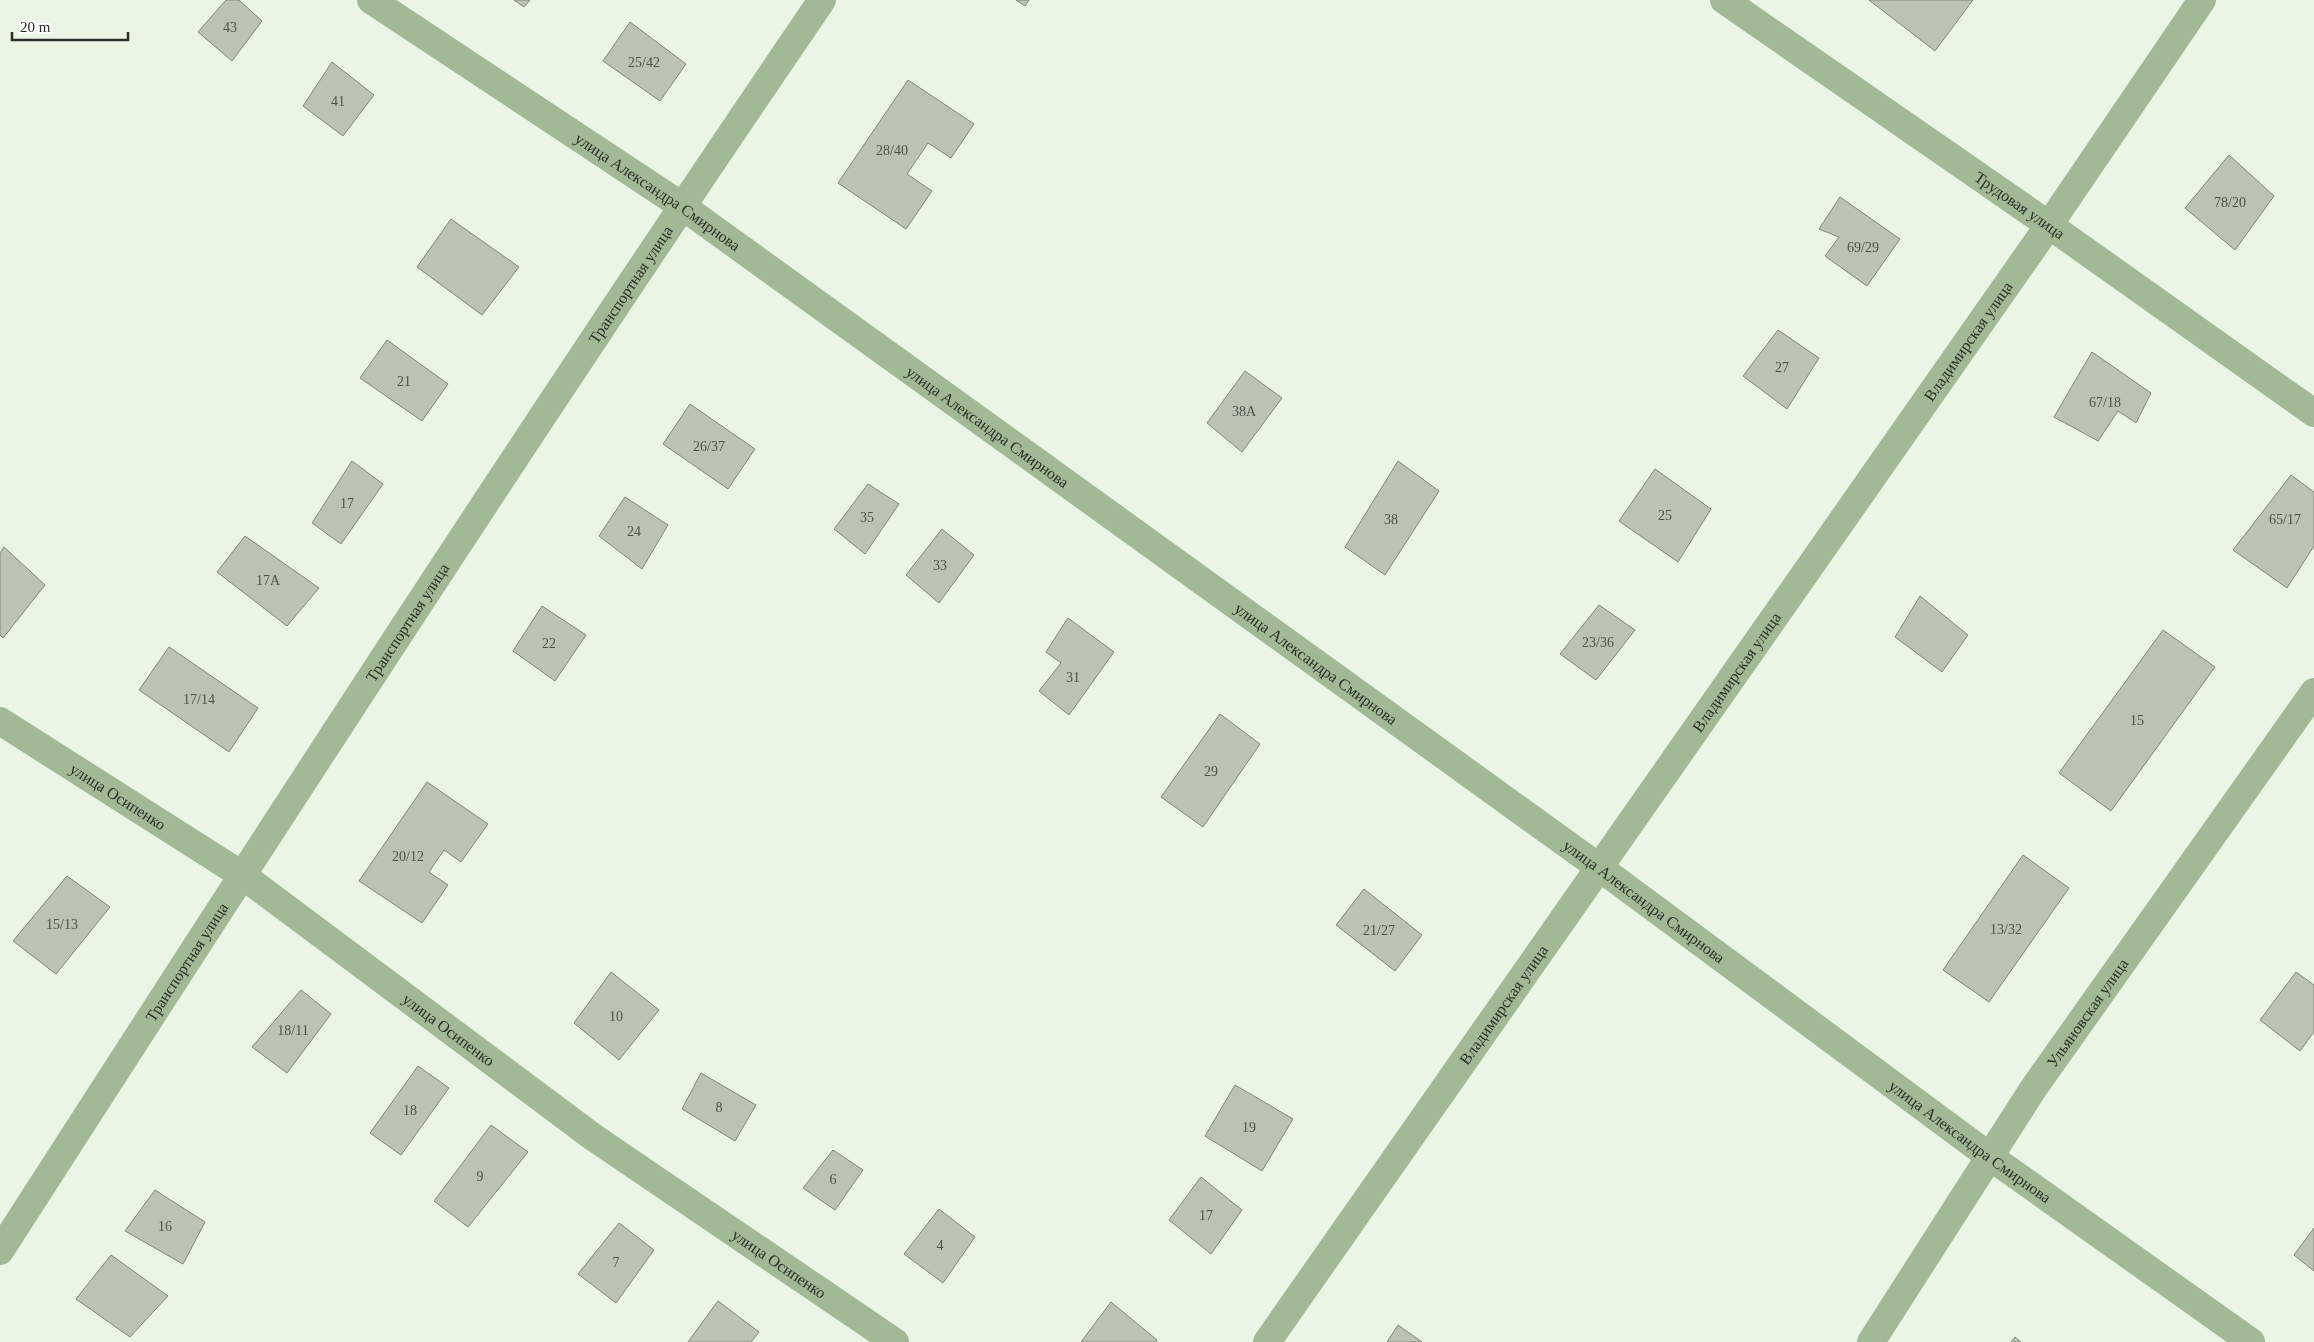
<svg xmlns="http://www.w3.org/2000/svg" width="2314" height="1342" viewBox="0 0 2314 1342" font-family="'Times New Roman',serif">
<rect width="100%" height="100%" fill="#ebf5e5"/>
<g fill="#bac3b4" stroke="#7e8779">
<path d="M226 0H239L262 21 232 61 198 32Z"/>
<path d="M514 0H530L524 7Z"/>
<path d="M1016 0H1029L1025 6Z"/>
<path d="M1869 0H1973L1935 51Z"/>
<path d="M630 22 686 64 660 101 603 61Z"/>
<path d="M332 62 374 95 343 136 303 106Z"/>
<path d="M908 80 974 124 951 158 928 143 907 174 932 191 906 229 838 183Z"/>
<path d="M2229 155 2274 196 2235 250 2185 208Z"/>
<path d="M1840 197 1900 239 1867 286 1825 256 1839 237 1819 229Z"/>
<path d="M451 219 519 267 482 315 417 267Z"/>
<path d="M1778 330 1819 358 1787 409 1743 376Z"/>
<path d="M387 340 448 384 422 421 360 378Z"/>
<path d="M2092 352 2151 393 2136 423 2118 411 2098 441 2054 417Z"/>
<path d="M1245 371 1282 398 1242 452 1207 423Z"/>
<path d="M690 404 755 449 728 489 663 444Z"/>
<path d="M352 461 383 484 341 544 312 523Z"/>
<path d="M1398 461 1439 491 1385 575 1345 547Z"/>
<path d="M1655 469 1711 509 1678 562 1619 521Z"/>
<path d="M2291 475 2314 492V546L2287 588 2233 550Z"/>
<path d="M868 484 899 504 865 554 834 529Z"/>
<path d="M625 497 668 525 642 569 599 536Z"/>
<path d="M942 529 974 555 939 603 906 575Z"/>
<path d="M245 536 319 588 287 626 217 572Z"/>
<path d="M4 547 45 585 3 638 0 635V553Z"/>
<path d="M1920 596 1968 635 1942 672 1895 637Z"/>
<path d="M1599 605 1635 630 1596 680 1560 654Z"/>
<path d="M542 606 586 635 555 681 513 651Z"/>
<path d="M1068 618 1114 652 1069 715 1039 691 1061 663 1046 652Z"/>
<path d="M2163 630 2215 667 2111 811 2059 773Z"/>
<path d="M169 647 258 708 229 752 139 690Z"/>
<path d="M1220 714 1260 744 1203 827 1161 797Z"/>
<path d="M427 782 488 824 461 862 444 850 429 872 448 885 422 923 359 881Z"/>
<path d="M2023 855 2069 888 1989 1002 1943 970Z"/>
<path d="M67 876 110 907 56 974 13 941Z"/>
<path d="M1364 889 1422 935 1395 971 1336 925Z"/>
<path d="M611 972 659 1010 619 1060 574 1023Z"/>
<path d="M2296 972 2314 985V1032L2300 1051 2260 1020Z"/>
<path d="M301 990 331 1014 287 1073 252 1047Z"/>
<path d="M418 1066 449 1088 401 1155 370 1133Z"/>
<path d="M701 1073 756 1105 735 1141 682 1109Z"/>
<path d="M1235 1085 1293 1119 1262 1171 1205 1136Z"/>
<path d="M491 1125 528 1152 468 1227 434 1201Z"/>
<path d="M833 1150 863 1170 835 1210 803 1188Z"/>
<path d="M1201 1177 1242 1210 1211 1254 1169 1220Z"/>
<path d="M155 1190 205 1222 183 1264 125 1231Z"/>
<path d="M939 1209 975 1237 943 1283 904 1254Z"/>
<path d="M619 1223 654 1250 616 1303 578 1274Z"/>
<path d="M2314 1228V1271L2294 1255Z"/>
<path d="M111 1255 168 1296 130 1337 76 1299Z"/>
<path d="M718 1301 759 1332 751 1342H688Z"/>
<path d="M1111 1302 1157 1340 1156 1342H1081Z"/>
<path d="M1398 1325 1422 1342H1387Z"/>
<path d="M2015 1337 2021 1342H2011Z"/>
</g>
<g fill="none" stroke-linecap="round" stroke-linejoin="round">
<g stroke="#a2b995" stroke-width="28">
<path id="s1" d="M371 0 682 206 1600 868 1989 1156 2251 1342"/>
<path id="s2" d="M1724 0 2049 225 2314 413"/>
<path id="s3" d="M0 721 242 875 593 1137 895 1342"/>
<path id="s4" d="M0 1251C270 831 541 412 822 0"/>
<path id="s5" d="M1267 1342 2049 225 2202 0"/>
<path id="s6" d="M1871 1342 2033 1089 2314 692"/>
</g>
</g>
<g text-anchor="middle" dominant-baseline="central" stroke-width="4" stroke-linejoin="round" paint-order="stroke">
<g font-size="14" fill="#4f534b">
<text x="230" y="27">43</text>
<text x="644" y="62">25/42</text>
<text x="338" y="101">41</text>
<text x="892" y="150">28/40</text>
<text x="2230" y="202">78/20</text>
<text x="1863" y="247">69/29</text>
<text x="1782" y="367">27</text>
<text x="404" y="381">21</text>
<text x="2105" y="402">67/18</text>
<text x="1244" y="411">38А</text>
<text x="709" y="446">26/37</text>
<text x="347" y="503">17</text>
<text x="1665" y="515">25</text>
<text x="867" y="517">35</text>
<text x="1391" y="519">38</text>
<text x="2285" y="519">65/17</text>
<text x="634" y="531">24</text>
<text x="940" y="565">33</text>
<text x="268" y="580">17А</text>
<text x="1598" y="642">23/36</text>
<text x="549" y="643">22</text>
<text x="1073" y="677">31</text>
<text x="199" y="699">17/14</text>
<text x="2137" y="720">15</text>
<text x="1211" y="771">29</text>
<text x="408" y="856">20/12</text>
<text x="62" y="924">15/13</text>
<text x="2006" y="929">13/32</text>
<text x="1379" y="930">21/27</text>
<text x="616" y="1016">10</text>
<text x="293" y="1030">18/11</text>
<text x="719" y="1107">8</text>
<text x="410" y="1110">18</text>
<text x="1249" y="1127">19</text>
<text x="480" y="1176">9</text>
<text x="833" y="1179">6</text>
<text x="1206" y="1215">17</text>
<text x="165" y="1226">16</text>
<text x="940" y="1245">4</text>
<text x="616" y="1262">7</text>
</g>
<g font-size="16" fill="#2b2e28" stroke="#fdfffc">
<text stroke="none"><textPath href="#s1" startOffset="345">улица Александра Смирнова</textPath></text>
<text stroke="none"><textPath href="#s2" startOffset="360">Трудовая улица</textPath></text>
<text stroke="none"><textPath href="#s4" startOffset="1154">Транспортная улица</textPath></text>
<text stroke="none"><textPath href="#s5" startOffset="1222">Владимирская улица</textPath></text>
<text stroke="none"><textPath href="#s1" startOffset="750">улица Александра Смирнова</textPath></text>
<text stroke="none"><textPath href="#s4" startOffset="749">Транспортная улица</textPath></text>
<text stroke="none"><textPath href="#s1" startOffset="1155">улица Александра Смирнова</textPath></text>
<text stroke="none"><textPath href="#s5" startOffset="818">Владимирская улица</textPath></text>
<text stroke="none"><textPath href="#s3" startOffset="140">улица Осипенко</textPath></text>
<text stroke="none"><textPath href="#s1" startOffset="1560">улица Александра Смирнова</textPath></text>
<text stroke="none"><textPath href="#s4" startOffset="344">Транспортная улица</textPath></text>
<text stroke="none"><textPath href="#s5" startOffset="412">Владимирская улица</textPath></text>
<text stroke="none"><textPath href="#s6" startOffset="394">Ульяновская улица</textPath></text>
<text stroke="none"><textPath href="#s3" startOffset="545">улица Осипенко</textPath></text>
<text stroke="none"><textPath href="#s1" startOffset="1965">улица Александра Смирнова</textPath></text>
<text stroke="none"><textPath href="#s3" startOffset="950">улица Осипенко</textPath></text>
</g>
</g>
<path d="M12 32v8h116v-8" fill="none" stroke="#2b2e28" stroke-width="2.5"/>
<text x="20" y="32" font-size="15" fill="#2b2e28" stroke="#fdfffc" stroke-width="4" paint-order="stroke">20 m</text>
</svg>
